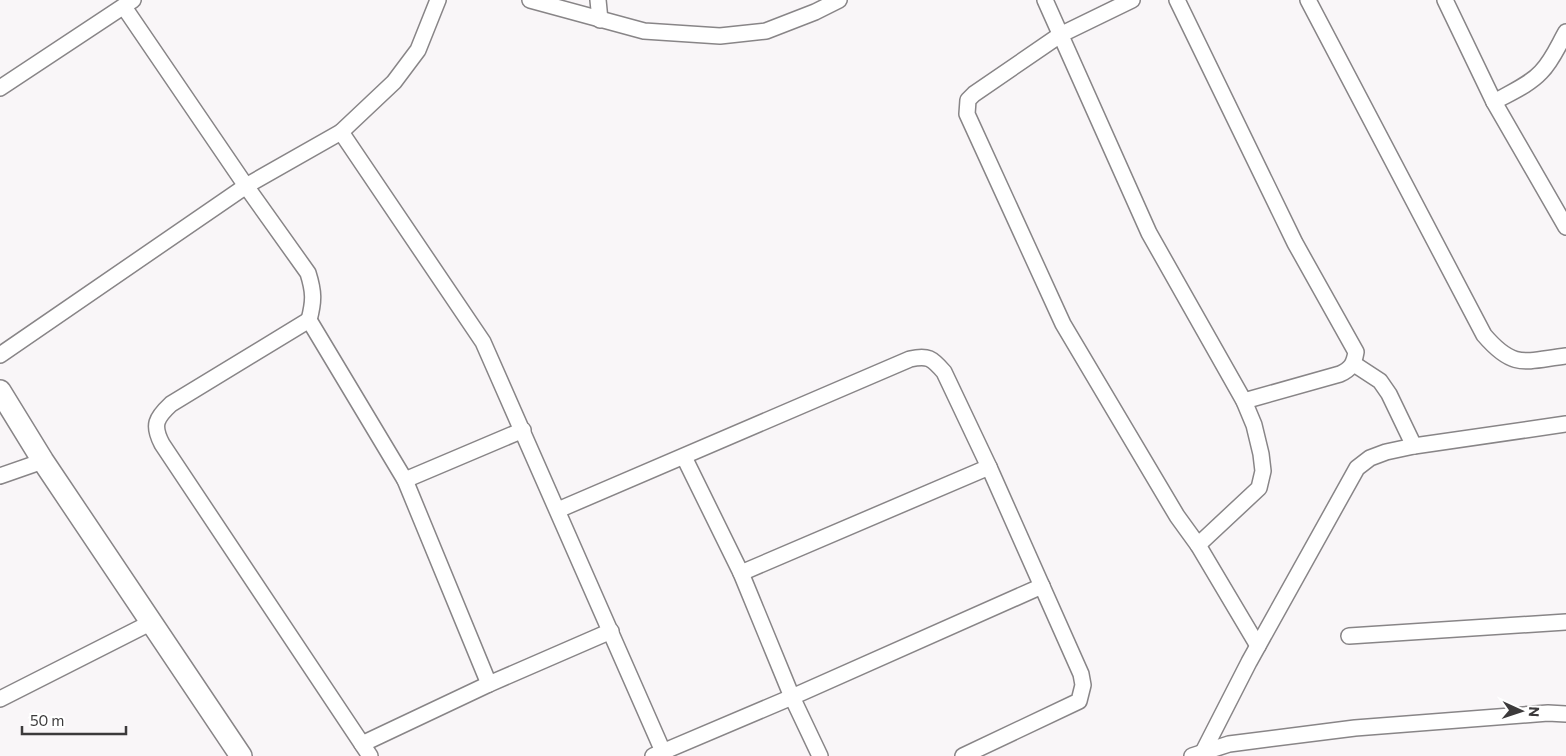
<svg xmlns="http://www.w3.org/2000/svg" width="1566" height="756" viewBox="0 0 1566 756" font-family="Commissioner,sans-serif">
<rect width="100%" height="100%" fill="#f9f6f8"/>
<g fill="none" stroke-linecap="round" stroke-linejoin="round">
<defs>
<g id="street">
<path d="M530 0 644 31 720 36 766 31 815 12 839 0"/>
<path d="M598 0 600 20"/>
<path d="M1045 0 1149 233 1244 401 1254 425 1261 454 1263 471 1259 488 1198 545 1177 516 1063 324 967 114 968 100 974 94 1060 35 1132 0"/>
<path d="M1177 0 1295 243 1356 352C1354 364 1351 369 1340 374L1244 401"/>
<path d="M1308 0 1484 335C1514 370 1525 361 1566 356"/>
<path d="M1445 0 1494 102 1566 227"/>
<path d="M124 7 246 186 308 273C314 292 314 301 309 320"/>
<path d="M0 88 133 0"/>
<path d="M1494 102C1510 93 1529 85 1541 72 1552 61 1558 46 1566 32"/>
<path d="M341 132 483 342 665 756"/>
<path d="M0 355 246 186 341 132 394 82 418 50 438 0"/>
<path d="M1354 364 1380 381 1389 394 1414 446"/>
<path d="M684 457 741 573 792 697 820 756"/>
<path d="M0 476 43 461"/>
<path d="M405 480 523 430"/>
<path d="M558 510 910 359C928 355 932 358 944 372L989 467 1081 674 1083 685 1079 701 963 756"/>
<path d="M1198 545 1258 646"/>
<path d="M741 573 989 467"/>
<path d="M1349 636 1566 622"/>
<path d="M0 699 152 622"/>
<path d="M362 744 489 684 611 631"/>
<path d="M1203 752 1249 662 1357 468 1370 458 1386 452 1414 446 1566 424"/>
<path d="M370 756 162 444C152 425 156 418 171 404L309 320 405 480 489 684"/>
<path d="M653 756 792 697 1042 586"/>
<path d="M1192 756 1229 744 1355 728 1548 713 1566 714"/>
</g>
<path id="secondary" d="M0 391 43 461 241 756"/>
</defs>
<use href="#street" stroke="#888587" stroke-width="18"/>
<use href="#secondary" stroke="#888587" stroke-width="24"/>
<use href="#street" stroke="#fff" stroke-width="15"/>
<use href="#secondary" stroke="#fff" stroke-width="21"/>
</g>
<g transform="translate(1521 711) rotate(93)" stroke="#ffffff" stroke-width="4" paint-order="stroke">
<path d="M0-4L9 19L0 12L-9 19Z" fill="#3c3a3b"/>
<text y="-8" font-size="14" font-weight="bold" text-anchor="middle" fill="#3c3a3b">N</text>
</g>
<path d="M22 726v8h104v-8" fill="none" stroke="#3c3a3b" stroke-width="2.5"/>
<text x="30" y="726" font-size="15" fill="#3c3a3b" stroke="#ffffff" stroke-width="4" paint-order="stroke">50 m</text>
</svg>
